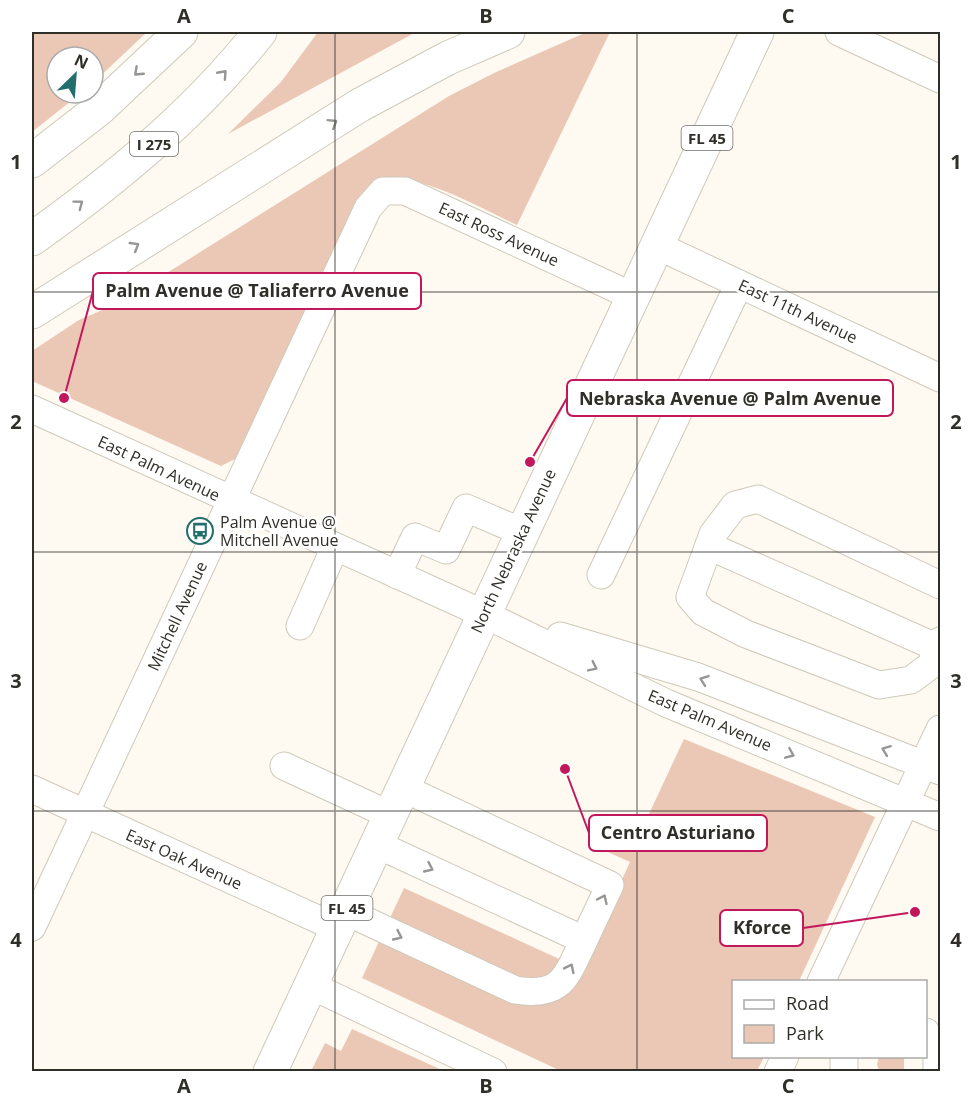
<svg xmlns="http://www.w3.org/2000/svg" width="972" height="1103" viewBox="0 0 972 1103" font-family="'Open Sans',sans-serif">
<rect width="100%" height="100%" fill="#fefaf1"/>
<g fill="#ebc7b6">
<path d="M32 32H147L93 83V57H57V93H81L32 132Z"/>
<path d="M318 32H416L228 134 281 82Z"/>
<path d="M587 32H610L517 225C485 211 410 166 376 182 371 185 366 190 361 194L235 459 221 466 32 381V351L79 320 119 303 449 96 494 73Z"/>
<path d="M684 739 875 817 799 981 734 982V1056L764 1057 757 1071H561L362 978 404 888 581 969 630 862 601 849 609 834 634 846Z"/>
<path d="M352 1029 444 1071H311L325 1043 341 1051Z"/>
<path d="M879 1057H904V1070L879 1071 877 1064Z"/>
</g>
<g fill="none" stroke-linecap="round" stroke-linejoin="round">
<defs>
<g id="minor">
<path d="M839 32 940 79"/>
<path d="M656 245 940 378"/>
<path d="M32 409 484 614 666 703 940 817"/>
<path d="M709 546 938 648"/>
<path d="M397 575 415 537 446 550 466 508 522 532"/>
<path d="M601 575 739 284"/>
<path d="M940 585 758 499 735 505 713 534 690 597 703 612 746 634 879 685 911 680 931 665 940 641"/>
<path d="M300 626 335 547"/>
<path d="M560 636 698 677 940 771"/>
<path d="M284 766 390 815"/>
<path d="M32 789 337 928"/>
<path d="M376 844 584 940 610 885 403 788"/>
<path d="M345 911 515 990C562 998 566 977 584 940"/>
<path d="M32 927 368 208 383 191H405L632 296"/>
<path d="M821 982 940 729"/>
<path d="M310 985 493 1072"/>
<path d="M926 1032 937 1054V1072"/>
<path d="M844 1056V1072"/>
<path d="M778 1072 785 1056"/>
</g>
<path id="major" d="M270 1072 757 32"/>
<g id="highway">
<path d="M32 161 99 109 181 32"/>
<path d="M32 239C116 179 196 113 260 32"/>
<path d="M32 312 360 105 448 58 508 32"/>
</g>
</defs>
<use href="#minor" stroke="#cfc9b9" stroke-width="29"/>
<use href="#major" stroke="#cfc9b9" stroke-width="35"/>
<use href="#highway" stroke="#cfc9b9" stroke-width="35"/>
<use href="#minor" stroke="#fff" stroke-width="27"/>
<use href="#major" stroke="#fff" stroke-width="33"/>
<use href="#highway" stroke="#fff" stroke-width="33"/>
</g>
<defs><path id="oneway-chevron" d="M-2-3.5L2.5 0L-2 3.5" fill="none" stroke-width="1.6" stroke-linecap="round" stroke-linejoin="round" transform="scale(1.5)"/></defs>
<g stroke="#989694">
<use href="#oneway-chevron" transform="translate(138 72) rotate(137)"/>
<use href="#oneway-chevron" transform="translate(223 74) rotate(-48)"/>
<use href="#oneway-chevron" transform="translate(333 123) rotate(-32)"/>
<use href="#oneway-chevron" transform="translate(79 204) rotate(-37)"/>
<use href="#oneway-chevron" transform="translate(135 246) rotate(-31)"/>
<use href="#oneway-chevron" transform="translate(593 667) rotate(26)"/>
<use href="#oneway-chevron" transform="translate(704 680) rotate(-160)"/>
<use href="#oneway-chevron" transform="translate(886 750) rotate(-159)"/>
<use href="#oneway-chevron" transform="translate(790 754) rotate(23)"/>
<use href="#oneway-chevron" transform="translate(429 868) rotate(25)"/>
<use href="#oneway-chevron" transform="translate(603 899) rotate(-65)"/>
<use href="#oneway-chevron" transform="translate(398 936) rotate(25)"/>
<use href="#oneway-chevron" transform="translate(570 968) rotate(-64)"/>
</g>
<path fill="none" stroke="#302e28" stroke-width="1.5" stroke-opacity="0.55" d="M335 32V1072M637 32V1072M32 292H940M32 552H940M32 811H940"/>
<defs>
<symbol id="bus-ring" viewBox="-11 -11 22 22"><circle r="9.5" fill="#fff" stroke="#226e6c" stroke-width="1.5"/><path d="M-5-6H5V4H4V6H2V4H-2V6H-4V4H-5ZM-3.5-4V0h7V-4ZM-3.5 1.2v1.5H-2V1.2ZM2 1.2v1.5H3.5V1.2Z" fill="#226e6c"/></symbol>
</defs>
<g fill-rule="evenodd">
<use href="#bus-ring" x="185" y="516" width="30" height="30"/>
</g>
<g text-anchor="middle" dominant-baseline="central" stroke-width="5" stroke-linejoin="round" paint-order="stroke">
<g fill="#fff" stroke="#6e6d68" stroke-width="1.5">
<rect x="681.5" y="126" width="51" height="24" rx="4.5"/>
<rect x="130" y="132" width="48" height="24" rx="4.5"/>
<rect x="321.5" y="896" width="51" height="24" rx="4.5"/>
</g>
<g font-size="15" font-weight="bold" fill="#302e28">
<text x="707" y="138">FL 45</text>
<text x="154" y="144">I 275</text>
<text x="347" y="908">FL 45</text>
</g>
<g font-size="16" fill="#302e28" stroke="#fff">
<text transform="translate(499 234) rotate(25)">East Ross Avenue</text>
<text transform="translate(798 311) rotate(25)">East 11th Avenue</text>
<text transform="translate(159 468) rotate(25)">East Palm Avenue</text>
<text transform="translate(513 551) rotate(-65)">North Nebraska Avenue</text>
<text transform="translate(177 616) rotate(-65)">Mitchell Avenue</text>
<text transform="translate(710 720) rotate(23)">East Palm Avenue</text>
<text transform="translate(184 859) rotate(24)">East Oak Avenue</text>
</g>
<g font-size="16" fill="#302e28" stroke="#fff" text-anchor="start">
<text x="220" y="522">Palm Avenue @<tspan x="220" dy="18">Mitchell Avenue</tspan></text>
</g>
</g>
<path fill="none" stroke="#c2185b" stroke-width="2" d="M64 398L93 291M530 462L567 398M565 769L589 833M915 912L803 928"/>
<g fill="#c2185b" stroke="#fff" stroke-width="2">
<circle cx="64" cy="398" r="6"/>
<circle cx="530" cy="462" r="6"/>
<circle cx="565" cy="769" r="6"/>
<circle cx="915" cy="912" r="6"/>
</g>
<g fill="#fff" stroke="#c2185b" stroke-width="2">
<rect x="93" y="273" width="328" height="36" rx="6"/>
<rect x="567" y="380" width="326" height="36" rx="6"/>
<rect x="589" y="815" width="178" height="36" rx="6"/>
<rect x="720" y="910" width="83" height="36" rx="6"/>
</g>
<g font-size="18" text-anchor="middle" font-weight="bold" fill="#302e28">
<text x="257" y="297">Palm Avenue @ Taliaferro Avenue</text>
<text x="730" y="405">Nebraska Avenue @ Palm Avenue</text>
<text x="678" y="839">Centro Asturiano</text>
<text x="762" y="934">Kforce</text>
</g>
<rect width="972" height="1103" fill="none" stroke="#ffffff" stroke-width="66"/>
<rect x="732" y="980" width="195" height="78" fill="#ffffff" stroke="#acaba9" stroke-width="1.5"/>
<rect x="744" y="1000" width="30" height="9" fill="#ffffff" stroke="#acaba9" stroke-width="1.5"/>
<text x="786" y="1010" font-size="18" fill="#302e28">Road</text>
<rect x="744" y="1025" width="30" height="18" fill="#ebc7b6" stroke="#acaba9" stroke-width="1.5"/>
<text x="786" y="1040" font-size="18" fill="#302e28">Park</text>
<g transform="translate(75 75) rotate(25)"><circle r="28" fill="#ffffff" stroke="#acaba9" stroke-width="1.5"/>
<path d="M0-4.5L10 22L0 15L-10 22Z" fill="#226e6c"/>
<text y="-9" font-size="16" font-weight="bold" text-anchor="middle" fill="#302e28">N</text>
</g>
<rect x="33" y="33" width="906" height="1037" fill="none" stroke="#302e28" stroke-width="2"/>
<g font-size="20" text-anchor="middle" font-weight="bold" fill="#302e28">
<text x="184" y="23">A</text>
<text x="486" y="23">B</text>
<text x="788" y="23">C</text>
<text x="16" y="169">1</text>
<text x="956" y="169">1</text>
<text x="16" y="429">2</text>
<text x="956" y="429">2</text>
<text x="16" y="688">3</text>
<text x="956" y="688">3</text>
<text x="16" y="947">4</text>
<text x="956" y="947">4</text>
<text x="184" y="1093">A</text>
<text x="486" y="1093">B</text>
<text x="788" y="1093">C</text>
</g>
</svg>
